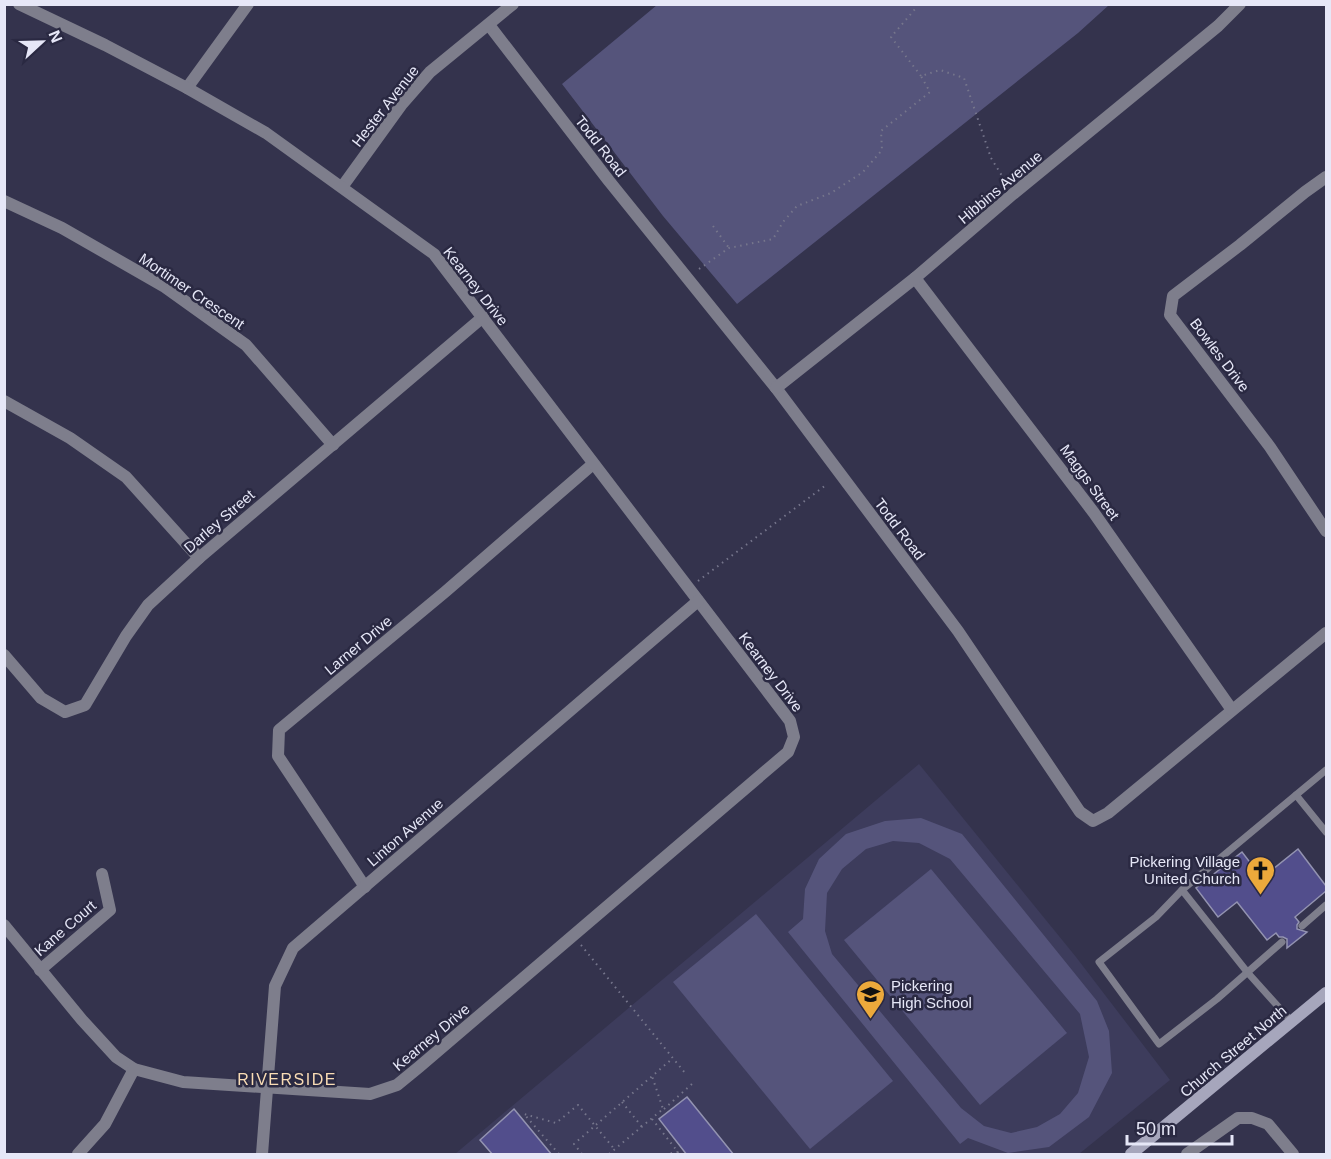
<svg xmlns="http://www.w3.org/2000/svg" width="1331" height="1159" viewBox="0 0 1331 1159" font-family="Arial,sans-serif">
<rect width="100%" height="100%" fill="#34334d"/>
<path fill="#3d3c5c" d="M919 764 1076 957 1170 1080 1079 1154H455Z"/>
<g fill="#55547b" fill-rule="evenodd">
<path d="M657 5V4L1109 5 1078 33 737 304 663 216 562 84Z"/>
<path d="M921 818 962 834 1097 1001 1109 1031 1112 1073 1089 1117 1049 1147 1008 1153 968 1138 960 1144 788 932 803 919 805 889 819 859 846 834 885 821ZM893 841 919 843 950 859 1080 1014 1089 1057 1078 1093 1060 1114 1037 1127 1011 1133 984 1126 961 1108 832 954 825 931 827 893 842 869 866 849Z"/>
<path d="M931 869 1067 1033 980 1105 844 940Z"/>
<path d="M756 914 893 1081 810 1149 673 982Z"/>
</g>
<g fill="#524e8c" stroke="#9393b1" stroke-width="1.5">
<path d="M1298 849 1326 886V891L1295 917 1299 922 1297 925V929L1307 932 1287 948V939L1283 937H1279L1276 933 1267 940 1237 902 1218 917 1196 888 1242 852 1262 878Z"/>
<path d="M687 1097 734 1155H687L659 1119Z"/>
<path d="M514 1109 552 1155H493L480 1140Z"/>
</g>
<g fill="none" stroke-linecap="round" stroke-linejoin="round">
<g stroke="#76768c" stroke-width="2" stroke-dasharray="1.5 4.5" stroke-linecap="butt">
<path d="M916 4V8L891 37 921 76"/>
<path d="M713 226 729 248"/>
<path d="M699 269 729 248 773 239 783 222 797 206 831 193 863 172 882 150 881 131 930 92 921 76 940 70 964 78 991 158 1007 184"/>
<path d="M698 581 826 485"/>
<path d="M581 945 685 1073"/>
<path d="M622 1102 642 1127"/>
<path d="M664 1109 693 1083"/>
<path d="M652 1119 678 1152 666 1154"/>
<path d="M559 1154 524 1114 556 1123 578 1105 615 1150"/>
<path d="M582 1154 574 1144 673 1058"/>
<path d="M609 1154 663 1109 652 1076"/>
</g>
<g stroke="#7e7e8c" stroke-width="7">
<path d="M1296 795 1326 832"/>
<path d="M1182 890 1156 917 1099 962 1159 1044 1217 999 1282 942"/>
<path d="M1302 926 1326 905"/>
<path d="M1292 1022 1248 973 1182 890 1326 770"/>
</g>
<g stroke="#7e7e8c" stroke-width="12">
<path d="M489 25 609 181 776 388 958 631 1080 812 1093 821 1108 813 1326 633"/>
<path d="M187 88 248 4"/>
<path d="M1326 177 1305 192 1240 245 1173 296 1170 315 1270 447 1326 531"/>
<path d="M342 187 402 104 430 72 513 4"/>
<path d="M4 201 62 228 165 287 246 345 333 445"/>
<path d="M915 278 1094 513 1232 710"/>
<path d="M776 388 915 278 1013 194 1218 26 1240 4"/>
<path d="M4 401 70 438 126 477 199 558"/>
<path d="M4 655 41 698 65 712 85 705 126 636 148 605 199 558 483 317"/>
<path d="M365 887 278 756 279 730 445 592 593 464"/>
<path d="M4 925 82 1020 116 1057 134 1069 183 1082 370 1094 397 1085 419 1067 788 752 794 737 790 721 434 254 266 133 187 88 105 45 19 4"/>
<path d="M40 970 110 910 102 874"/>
<path d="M78 1154 105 1124 134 1069"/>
<path d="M262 1154 275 986 293 948 698 601"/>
<path d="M1187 1154 1238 1118H1252L1268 1124 1293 1154"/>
</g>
<path stroke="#a6a6bc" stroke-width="12" d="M1131 1154 1326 993"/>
</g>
<defs>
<symbol id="church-pin" viewBox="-11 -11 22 30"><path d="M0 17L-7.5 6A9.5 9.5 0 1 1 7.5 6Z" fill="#eca93b" stroke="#2a2942"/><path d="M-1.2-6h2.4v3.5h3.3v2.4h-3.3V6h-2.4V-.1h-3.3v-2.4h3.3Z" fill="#111"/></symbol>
<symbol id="school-pin" viewBox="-11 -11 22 30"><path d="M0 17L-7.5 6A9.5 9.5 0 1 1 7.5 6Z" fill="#eca93b" stroke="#2a2942"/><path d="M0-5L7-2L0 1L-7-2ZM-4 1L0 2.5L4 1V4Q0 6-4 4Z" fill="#111"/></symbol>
</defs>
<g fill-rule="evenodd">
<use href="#church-pin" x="1244" y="854" width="33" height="45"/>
<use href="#school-pin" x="854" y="978" width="33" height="45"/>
</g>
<g text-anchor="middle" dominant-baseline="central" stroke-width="5" stroke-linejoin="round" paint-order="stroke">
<g font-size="15" fill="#e6e7f7" stroke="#2a2942">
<text transform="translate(385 106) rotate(-52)">Hester Avenue</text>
<text transform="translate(601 146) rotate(52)">Todd Road</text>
<text transform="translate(1000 187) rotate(-40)">Hibbins Avenue</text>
<text transform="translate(476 286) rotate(52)">Kearney Drive</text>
<text transform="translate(192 291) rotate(34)">Mortimer Crescent</text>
<text transform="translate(1220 355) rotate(53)">Bowles Drive</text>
<text transform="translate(1090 482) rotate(54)">Maggs Street</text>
<text transform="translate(219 521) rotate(-41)">Darley Street</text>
<text transform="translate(900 529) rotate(53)">Todd Road</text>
<text transform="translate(358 645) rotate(-40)">Larner Drive</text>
<text transform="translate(771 672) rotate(53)">Kearney Drive</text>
<text transform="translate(405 832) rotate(-41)">Linton Avenue</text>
<text transform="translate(65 928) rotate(-41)">Kane Court</text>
<text transform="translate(431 1037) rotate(-40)">Kearney Drive</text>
<text transform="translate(1233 1051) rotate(-40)">Church Street North</text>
</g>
<g font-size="15" fill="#e6e7f7" stroke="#2a2942" text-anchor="end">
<text x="1240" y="861">Pickering Village<tspan x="1240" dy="17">United Church</tspan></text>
<text x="891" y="985" text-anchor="start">Pickering<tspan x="891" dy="17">High School</tspan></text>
</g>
<g font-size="16" letter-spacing="1.5" fill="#f9dcb5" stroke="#2a2942">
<text x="287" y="1079">RIVERSIDE</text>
</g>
</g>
<rect width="1331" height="1159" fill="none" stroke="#e6e7f7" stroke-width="12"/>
<g transform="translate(42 42) rotate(68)" stroke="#2a2942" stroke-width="4.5" paint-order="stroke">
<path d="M0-4.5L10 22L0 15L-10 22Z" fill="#e6e7f7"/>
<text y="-9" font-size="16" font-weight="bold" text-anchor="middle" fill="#e6e7f7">N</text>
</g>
<path d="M1127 1135v9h105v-9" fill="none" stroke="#e6e7f7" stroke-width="3"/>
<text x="1136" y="1135" font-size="18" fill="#e6e7f7" stroke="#2a2942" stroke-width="4.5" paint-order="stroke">50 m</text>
</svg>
